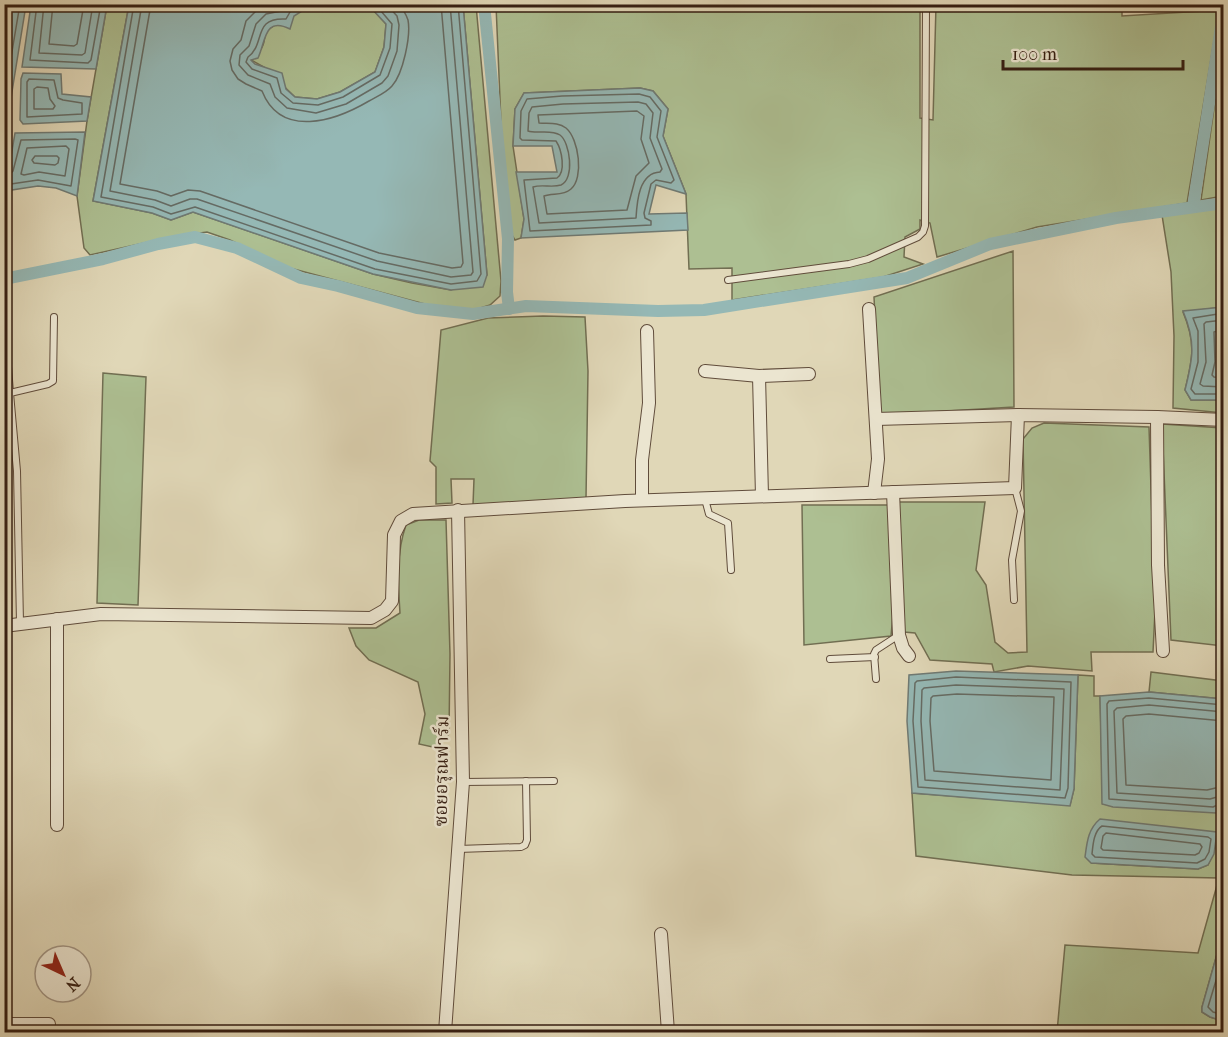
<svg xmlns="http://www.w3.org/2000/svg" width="1228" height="1037" viewBox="0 0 1228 1037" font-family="'IM FELL French Canon','Noto Serif Thai',serif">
<rect width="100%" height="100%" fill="#e0d7b7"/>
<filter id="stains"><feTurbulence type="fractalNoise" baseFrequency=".00333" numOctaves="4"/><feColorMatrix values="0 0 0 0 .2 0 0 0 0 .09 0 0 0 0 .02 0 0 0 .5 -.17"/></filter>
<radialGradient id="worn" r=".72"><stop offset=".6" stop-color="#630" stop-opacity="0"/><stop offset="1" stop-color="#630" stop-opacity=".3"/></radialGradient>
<g fill="#adbf92" stroke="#716e52" stroke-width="1.5" fill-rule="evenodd">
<path d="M319 4 364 5 373 10 386 24 384 47 375 72 340 92 317 99 295 97 264 67 251 60C255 56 261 51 263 45 265 40 264 35 267 31 272 25 310 6 319 4Z"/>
<path d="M107 5H129L93 201 152 213 171 220 193 212 373 274 412 283 451 290 487 275 463 5H476L501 281 500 296 490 305 474 310 436 307 286 267 230 240 207 232 171 237 90 255 84 248 77 196 87 121Z"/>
<path d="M496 5H920V118L933 120 936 5H1122V16L1203 11 1204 5H1220L1187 203 1037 227 937 257 930 223 920 220V229L905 237 904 257 923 264 883 277 732 300V268L689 269 686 194 663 136 668 109 653 91 640 88 524 93 515 109 513 146 524 219 521 238 515 240 510 232 503 170Z"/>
<path d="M1223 45V196L1201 200Z"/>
<path d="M1223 205V307L1183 312C1196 343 1193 358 1185 390L1191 400H1223V413L1173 408 1174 336 1171 272 1162 215Z"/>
<path d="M1013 251 1014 407 880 415 874 297Z"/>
<path d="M543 316 585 317 588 371 586 498 473 505 474 479H451L452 503 436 504V467L430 461 441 330 488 318Z"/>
<path d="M103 373 146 377 138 605 97 603Z"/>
<path d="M1044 423 1149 427 1155 611 1153 652H1091L1092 671 1028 666 994 672 992 664 930 660 915 633 904 632 898 502H985L976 570 986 585 995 642 1008 653 1027 652 1023 439 1032 428Z"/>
<path d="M1162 424 1223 428V646L1171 640Z"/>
<path d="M802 505H889L893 614 891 636 804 645Z"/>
<path d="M419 520H446L450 654 449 734 437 748 419 744 425 714 418 682 369 660 356 646 349 628H376L400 613C398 584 396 553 406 525Z"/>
<path d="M1151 672 1223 681V699L1149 692Z"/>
<path d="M1078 675 1094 676V696H1100L1103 804 1222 808 1223 801V933L1202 1007V1012L1210 1017 1223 1021V1032H1189L1174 1028 1139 1029V1032H1057L1065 945 1198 953 1219 878 1072 875 916 856 912 793 1070 805 1074 789ZM1216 846 1208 865 1198 869 1091 863Z"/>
</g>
<g fill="#95b8b5" stroke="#6f7a74" stroke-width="1.5">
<path d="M5 4 26 5 5 135 4 5Z"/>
<path d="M31 5H107L96 69 22 67Z"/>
<path d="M129 5H319L310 6 294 16 290 29C264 16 266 41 258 58L251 60 255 64 282 73 286 89 295 97 317 99 340 92 375 72 384 47 386 24 373 10 364 5H463L487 275 483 287 451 290 373 274 193 212 171 220 152 213 93 201Z"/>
<path d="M23 73 61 74 62 94 91 97 87 121 23 124 20 120 21 79Z"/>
<path d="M640 88 653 91 668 109 663 136 686 194 656 185 649 214 687 213 688 230 521 238 524 219 516 172H557L552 146H513L515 109 524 93Z"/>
<path d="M85 132 77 196 56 188 38 186 5 191 15 133Z"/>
<path d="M1223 307V400H1191L1185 390C1193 358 1196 342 1183 311Z"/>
<path d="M956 671 1078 675 1074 789 1070 806 912 793 907 721 909 675Z"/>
<path d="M1149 692 1223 699V801L1222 808 1216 813 1113 807 1102 804 1100 696Z"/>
<path d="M1100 819 1217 832 1214 854 1208 865 1198 869 1091 863 1085 857C1087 842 1088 829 1100 819Z"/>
<path d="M1223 933V1021L1210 1017 1202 1012V1007Z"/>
</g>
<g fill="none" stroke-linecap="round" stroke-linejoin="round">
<g stroke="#656b64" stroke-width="1.5">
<path d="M37 4 30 60 88 63 91 60 101 4"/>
<path d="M44 4 39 53 82 55 85 53 93 4"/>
<path d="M53 4 49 44 74 46 77 44 84 4"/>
<path d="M134 4 101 197 153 207 171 214 195 207 375 269 451 284 477 281 481 274 458 4"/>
<path d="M142 4 110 191 155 200 171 206 190 199H197L377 261 451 277 471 275 473 272 450 4"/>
<path d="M151 4 120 184 157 191 171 196 188 190 200 191 379 253 452 268 461 267 463 263 441 4"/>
<path d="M266 4 258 9 246 21 241 40 233 49 230 61 232 70 238 79 246 84 262 91C281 139 335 121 369 101 376 97 386 93 392 86 403 74 411 36 408 20 406 14 403 9 398 4"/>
<path d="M286 4 281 11 266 14 256 24 249 46 240 55 239 65 248 75 270 84 275 97 287 108 316 113 346 104 382 83 388 76 397 51 399 25 397 16 386 4"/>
<path d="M301 4 290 12 286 19C252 17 266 44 248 57L246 62 252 69 277 78 281 93 293 103 318 105 343 97 380 75 390 48 392 24 375 4"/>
<path d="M29 79 54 80 58 98 63 100 82 103V114L27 117V82Z"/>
<path d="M37 87 48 88 50 99 55 106 53 109H34V89Z"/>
<path d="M639 94 650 97 661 111 657 137 674 180 671 183 656 180 651 184 644 213 645 218 651 221V225L530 231 524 180 557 178C566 172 562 150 556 141L522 140 520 138 521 111 527 99 562 96Z"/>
<path d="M4 99 20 4"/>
<path d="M638 102 646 104 653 113 650 138 662 169 660 172C639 173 637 201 636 218L539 223 533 187C542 184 552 188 561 185 575 179 570 142 560 135 551 129 537 134 528 131L529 113 532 107 563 104Z"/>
<path d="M637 111 644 116 641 139 649 163 636 176 627 210 547 214 544 196C553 193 563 196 571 189 584 178 579 139 566 128 558 122 548 124 539 123L538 115Z"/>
<path d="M66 146 69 149 65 176 39 172 24 175 21 174 27 148Z"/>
<path d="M35 156H57L59 158 58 163 55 165 34 163 32 160Z"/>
<path d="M4 175H9L13 171 21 140 75 139 78 140 71 186 38 180 4 185"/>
<path d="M1224 313 1193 318 1198 331V362L1191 389 1195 394H1224"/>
<path d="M1224 320 1206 322 1204 324 1206 362 1200 384 1203 386 1224 387"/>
<path d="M1224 329 1214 332 1215 362 1212 375 1214 377 1224 378"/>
<path d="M956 677 1071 682 1068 788 1065 798 918 787 913 721 915 683 917 681Z"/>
<path d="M956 685 1064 689 1060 790 925 780 921 721 922 690 924 688Z"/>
<path d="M957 694 1054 697 1051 780 934 771 930 721 931 698 933 696Z"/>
<path d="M1224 705 1149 698 1109 701 1107 704 1109 799 1213 807 1224 802"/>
<path d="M1224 712 1149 705 1117 708 1114 711 1117 793 1210 799 1224 795"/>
<path d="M1224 721 1149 714 1126 716 1123 719 1126 785 1207 790 1224 786"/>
<path d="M1102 826 1208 837 1211 839 1209 852 1205 859 1197 863 1095 857 1092 854C1093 844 1094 831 1102 826Z"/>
<path d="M1106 833 1200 844 1202 847 1199 853 1195 855 1103 850 1101 848 1103 836Z"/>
<path d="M1224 954 1208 1007 1213 1012 1224 1015"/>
</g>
<g stroke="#95b8b5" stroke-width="12">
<path d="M484 4 508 239 507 292 509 309"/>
<path d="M1193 207 1224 7"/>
<path d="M4 279 103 259 158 244 195 237 237 248 301 278 338 286 417 308 473 314 526 306 658 311 704 310 907 278 990 244 1116 218 1224 203"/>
</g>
<defs>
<g id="lane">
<path d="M728 280 849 264 868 259 918 237 923 232 925 226 926 4"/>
<path d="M4 313 10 393"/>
<path d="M705 499 709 514 728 523 731 570"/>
<path d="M1014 600 1012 560 1021 511 1015 488"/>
<path d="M20 623 17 471 10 393 48 384 53 381 54 317"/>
<path d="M830 659 875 657"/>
<path d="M876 679 874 654 876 650 899 635"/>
<path d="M463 782 554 781"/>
<path d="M458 849 521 847 525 845 527 840 526 781"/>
</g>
<g id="street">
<path d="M869 309 878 459 874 493"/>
<path d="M705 371 759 376 809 374"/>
<path d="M759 376 762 496"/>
<path d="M1157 417 1158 565 1163 651"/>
<path d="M876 419 1018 415"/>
<path d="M893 492 899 635 903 648 909 656"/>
<path d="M642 500V460L649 403 647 331"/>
<path d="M57 619V825"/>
<path d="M4 626 101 614 371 618 385 610 392 601 394 535 401 521 413 514 625 501 1015 488 1018 415 1157 417 1224 420"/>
<path d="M661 934 668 1032"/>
<path d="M4 1024H49"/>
<path d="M445 1032 463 782 458 510"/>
</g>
</defs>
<use href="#lane" stroke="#604c3b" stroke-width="8"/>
<use href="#street" stroke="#604c3b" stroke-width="14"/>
<use href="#lane" stroke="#ebe5d0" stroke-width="6"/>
<use href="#street" stroke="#ebe5d0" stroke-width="12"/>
</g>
<g text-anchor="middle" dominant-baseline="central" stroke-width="5" stroke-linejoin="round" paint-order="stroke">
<g font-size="18" fill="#351e12" stroke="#ebe5d0">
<text transform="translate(442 771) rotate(-89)">ซอยอรุณฟาร์ม</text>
</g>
</g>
<rect width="1228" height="1037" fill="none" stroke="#e0d7b7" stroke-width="24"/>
<rect x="6" y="6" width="1216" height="1025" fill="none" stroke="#351e12" stroke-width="3"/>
<rect x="12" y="12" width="1204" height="1013" fill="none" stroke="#351e12" stroke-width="1.5"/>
<g transform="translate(63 974) rotate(136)"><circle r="28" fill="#ebe5d0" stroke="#a29584" stroke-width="1.5"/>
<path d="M0-4.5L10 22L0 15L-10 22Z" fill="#8f2418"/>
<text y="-9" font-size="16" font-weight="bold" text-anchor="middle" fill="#351e12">N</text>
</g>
<path d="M1003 60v9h180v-9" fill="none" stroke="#351e12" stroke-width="3"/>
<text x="1012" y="60" font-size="18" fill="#351e12" stroke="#ebe5d0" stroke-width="4.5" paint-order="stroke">100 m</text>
<rect width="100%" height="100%" filter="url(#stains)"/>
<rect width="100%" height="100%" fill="url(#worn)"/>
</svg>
